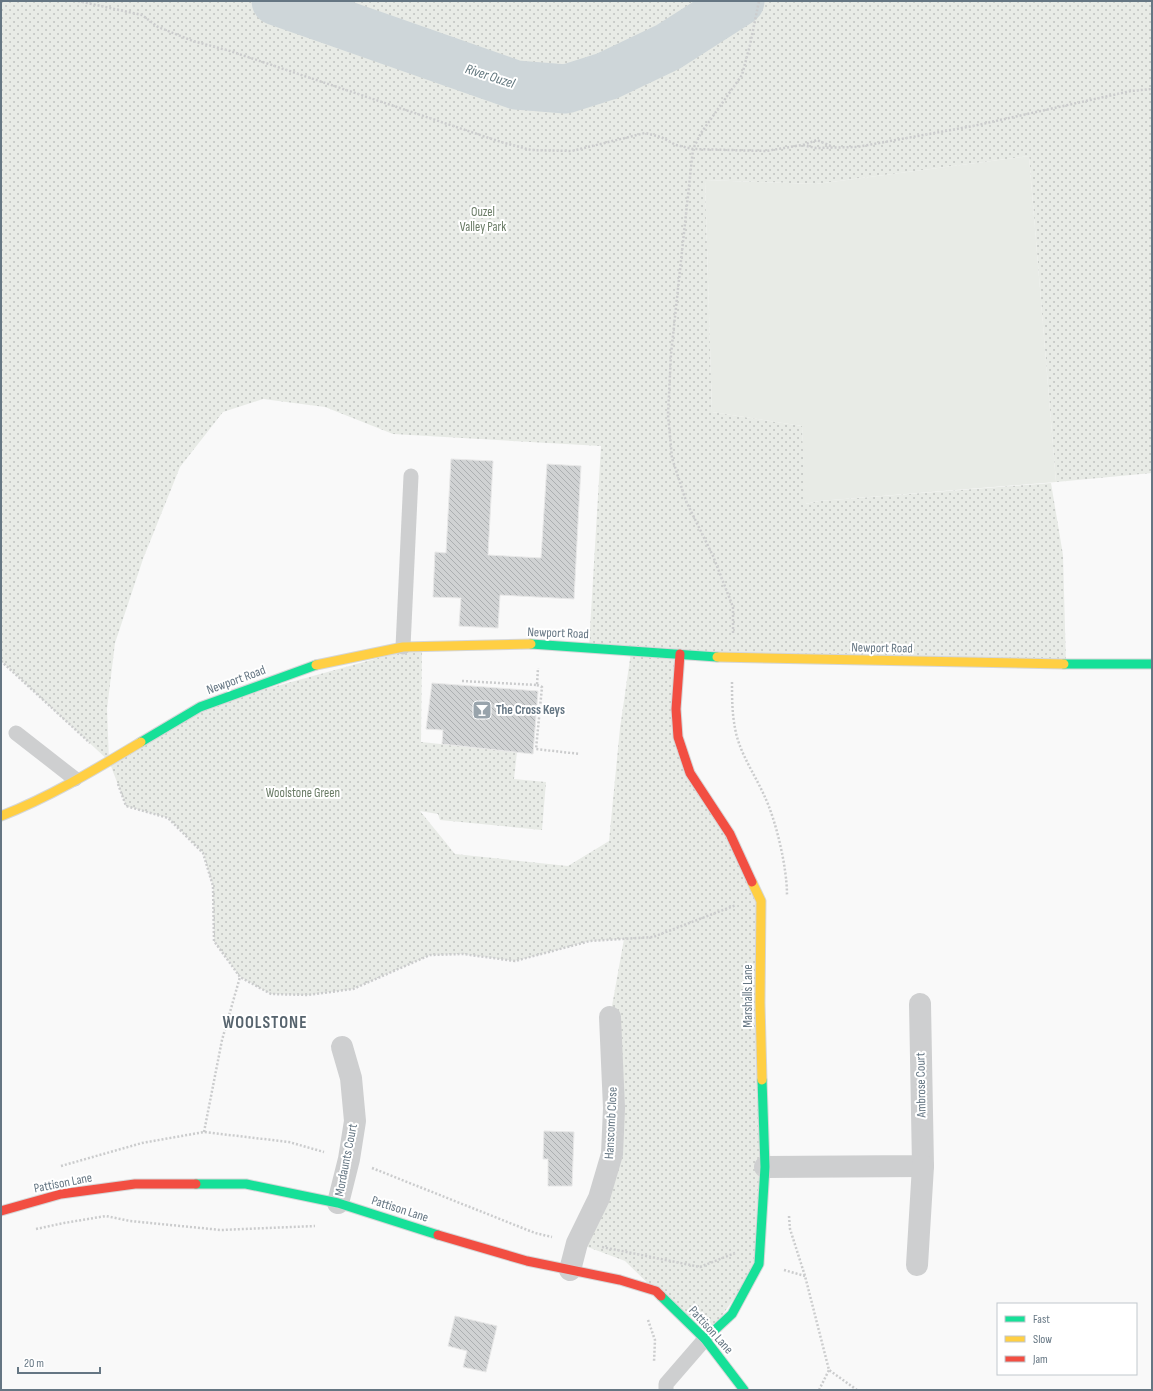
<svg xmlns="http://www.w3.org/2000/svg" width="1153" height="1391" viewBox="0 0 1153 1391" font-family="'Sofia Sans Condensed',sans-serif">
<defs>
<pattern id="grass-dots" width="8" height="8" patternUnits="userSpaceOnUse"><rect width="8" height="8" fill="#e8ebe6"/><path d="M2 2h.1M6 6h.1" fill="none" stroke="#c0c3c0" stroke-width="1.8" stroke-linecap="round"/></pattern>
<pattern id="building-back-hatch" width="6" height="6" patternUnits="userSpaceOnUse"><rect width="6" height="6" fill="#d0d2d3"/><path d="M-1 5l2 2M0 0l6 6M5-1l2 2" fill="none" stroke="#acafb1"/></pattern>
</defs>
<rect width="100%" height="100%" fill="#f9f9f9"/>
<path fill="url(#grass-dots)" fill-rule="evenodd" d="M1 1H1152V473L1056 482 1029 156 816 184 705 180 712 412 802 426 806 504 819 501 1051 483 1063 555 1066 664 680 655 678 737 761 901 759 1264 705 1339 625 1261 577 1243 599 1198 610 1017 624 939 590 941 515 961 463 954 430 955 353 989 308 995 271 994 240 977 214 941 213 886 203 853 168 818 126 806 109 761 3 663H1ZM263 399 325 407 393 434 601 446 589 646 631 652 620 728 609 841 568 866 455 854 420 811 438 814 440 820 542 830 546 782 514 779 517 752 421 742 422 646 200 707 109 761 107 709 115 643 143 559 180 467 223 412Z"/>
<path fill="#e8ebe6" d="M1029 156 1056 482 819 501 805 504 802 426 712 412 705 180 816 184Z"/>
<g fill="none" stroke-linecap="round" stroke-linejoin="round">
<path stroke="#ced6d9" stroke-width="49" d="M276 1 516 85 566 89 607 76 668 47 740 1"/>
</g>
<g fill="url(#building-back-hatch)" stroke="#e8e8e8">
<path d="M451 459 493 461 488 555 541 558 547 464 581 466 574 599 500 595 498 628 459 626 461 598 433 597 435 552 446 553Z"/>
<path d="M432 683 538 691 533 754 442 744 443 730 426 729Z"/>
<path d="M544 1131 574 1132 572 1186H548V1159H543Z"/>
<path d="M455 1316 497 1326 486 1372 463 1367 467 1351 448 1346Z"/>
</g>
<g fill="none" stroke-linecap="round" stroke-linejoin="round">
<defs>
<g id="fast">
<path d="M531 644 717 657"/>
<path d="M1064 664H1152"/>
<path d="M141 742 200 707 316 665"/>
<path d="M196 1184H246L338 1203 438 1235"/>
<path d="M661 1296 705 1339 744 1390"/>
<path d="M705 1339 732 1314 759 1264 765 1167 762 1080"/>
</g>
<g id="slow">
<path d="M717 657 1064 664"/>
<path d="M316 665 403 647 531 644"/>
<path d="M1 816C50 797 96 769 141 742"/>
<path d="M752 882 761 901 760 1003 762 1080"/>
</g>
<g id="jam">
<path d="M680 654 676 709 678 737 690 773 730 834 752 882"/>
<path d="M1 1211 61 1194 135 1184H196"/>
<path d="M438 1235 527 1261 620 1280 656 1291 661 1296"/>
</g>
</defs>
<use href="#fast" stroke="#d5d6d7" stroke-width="11"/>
<use href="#slow" stroke="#d5d6d7" stroke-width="11"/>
<use href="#jam" stroke="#d5d6d7" stroke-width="11"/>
<g stroke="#cbcccd" stroke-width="2.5" stroke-dasharray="2 2" stroke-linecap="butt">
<path d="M78 1 142 15 158 27 193 41 230 51 501 142 531 150 572 151 645 133 661 137 676 145 693 149 766 151 802 145 816 148 857 147 973 126 1131 91 1152 89"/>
<path d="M803 145 817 140 833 147"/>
<path d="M733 633V607L713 556 686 501 672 458 668 415 671 354 693 149 701 133 742 75 750 45 759 1"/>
<path d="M1 661 90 743"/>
<path d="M462 681 537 685 538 668"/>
<path d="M732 682C732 697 732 713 735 728 739 752 754 773 764 795 776 820 787 867 787 895"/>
<path d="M537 685 542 687 536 749 580 754"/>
<path d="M118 784 126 806 168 818 203 853 213 886 214 941 240 977 271 994 308 995 353 989 430 955 463 954 515 961 590 941 653 937 736 905"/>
<path d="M204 1132 222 1040 240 977"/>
<path d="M61 1166 142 1143 204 1132 289 1142 324 1152"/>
<path d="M372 1168 535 1233 552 1237"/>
<path d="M789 1216 790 1229 805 1276 829 1370 857 1390"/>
<path d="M36 1229 64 1223 106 1216 130 1221 221 1230 315 1226"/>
<path d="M602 1247 700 1267 735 1253"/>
<path d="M784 1270 805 1276"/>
<path d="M648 1320 655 1340 654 1362"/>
<path d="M819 1390 829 1370"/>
</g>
<g stroke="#cecfd0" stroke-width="15">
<path d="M403 647 411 476"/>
<path d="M16 733 75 779"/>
<path d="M666 1390V1384L705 1339"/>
</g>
<g stroke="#cecfd0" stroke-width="22">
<path d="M765 1167 923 1166 920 1004"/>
<path d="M338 1203 349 1159 355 1121 351 1078 342 1047"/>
<path d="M917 1265 923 1166"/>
<path d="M570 1270 577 1243 599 1198 612 1154 614 1108 610 1017"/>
</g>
<use href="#fast" stroke="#16e098" stroke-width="9"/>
<use href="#slow" stroke="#ffcf43" stroke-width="9"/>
<use href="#jam" stroke="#f24e42" stroke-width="9"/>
</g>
<defs>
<symbol id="bar-square" viewBox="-11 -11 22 22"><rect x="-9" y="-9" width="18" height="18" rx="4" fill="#99a4ac" stroke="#fff"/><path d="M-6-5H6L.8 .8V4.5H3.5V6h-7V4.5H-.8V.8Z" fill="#fff"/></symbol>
</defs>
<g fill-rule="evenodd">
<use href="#bar-square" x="471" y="699" width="22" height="22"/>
</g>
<g text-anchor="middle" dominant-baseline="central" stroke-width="4" stroke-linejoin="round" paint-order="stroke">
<g font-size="13" fill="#687a64" stroke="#fff">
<text x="483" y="212">Ouzel<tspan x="483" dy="15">Valley Park</tspan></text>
<text x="303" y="793">Woolstone Green</text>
</g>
<g font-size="13" fill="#657683" stroke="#fff">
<text transform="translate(558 633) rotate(2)">Newport Road</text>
<text transform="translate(882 648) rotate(1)">Newport Road</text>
<text transform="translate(236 680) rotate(-20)">Newport Road</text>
<text transform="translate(748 996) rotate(-90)">Marshalls Lane</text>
<text transform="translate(921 1085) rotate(-91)">Ambrose Court</text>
<text transform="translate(611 1123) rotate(-87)">Hanscomb Close</text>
<text transform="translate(346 1160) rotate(-79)">Mordaunts Court</text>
<text transform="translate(63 1183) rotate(-11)">Pattison Lane</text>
<text transform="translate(400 1209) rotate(18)">Pattison Lane</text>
<text transform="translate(711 1330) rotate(48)">Pattison Lane</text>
</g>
<g font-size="13" font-weight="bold" fill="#657683" stroke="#fff" text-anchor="start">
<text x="496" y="710">The Cross Keys</text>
</g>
<g font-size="14" font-style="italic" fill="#60757c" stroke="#fff">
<text transform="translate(490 76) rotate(18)">River Ouzel</text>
</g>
<g font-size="17" font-weight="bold" letter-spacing="1" fill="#57646e" stroke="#fff">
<text x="265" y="1023">WOOLSTONE</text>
</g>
</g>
<rect width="1153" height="1391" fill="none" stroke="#657683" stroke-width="4"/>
<rect x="997" y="1303" width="140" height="72" fill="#ffffff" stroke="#c1c8cd"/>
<rect x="1005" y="1316" width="20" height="6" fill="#16e098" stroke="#c1c8cd"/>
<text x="1033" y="1323" font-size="12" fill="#657683">Fast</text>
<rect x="1005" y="1336" width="20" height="6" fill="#ffcf43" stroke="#c1c8cd"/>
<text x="1033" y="1343" font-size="12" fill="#657683">Slow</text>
<rect x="1005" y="1356" width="20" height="6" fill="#f24e42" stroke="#c1c8cd"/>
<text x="1033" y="1363" font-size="12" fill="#657683">Jam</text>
<path d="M18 1367v6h82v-6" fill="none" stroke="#657683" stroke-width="2"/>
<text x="24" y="1367" font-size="12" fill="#657683" stroke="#ffffff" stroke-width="3" paint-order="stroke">20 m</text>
</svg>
